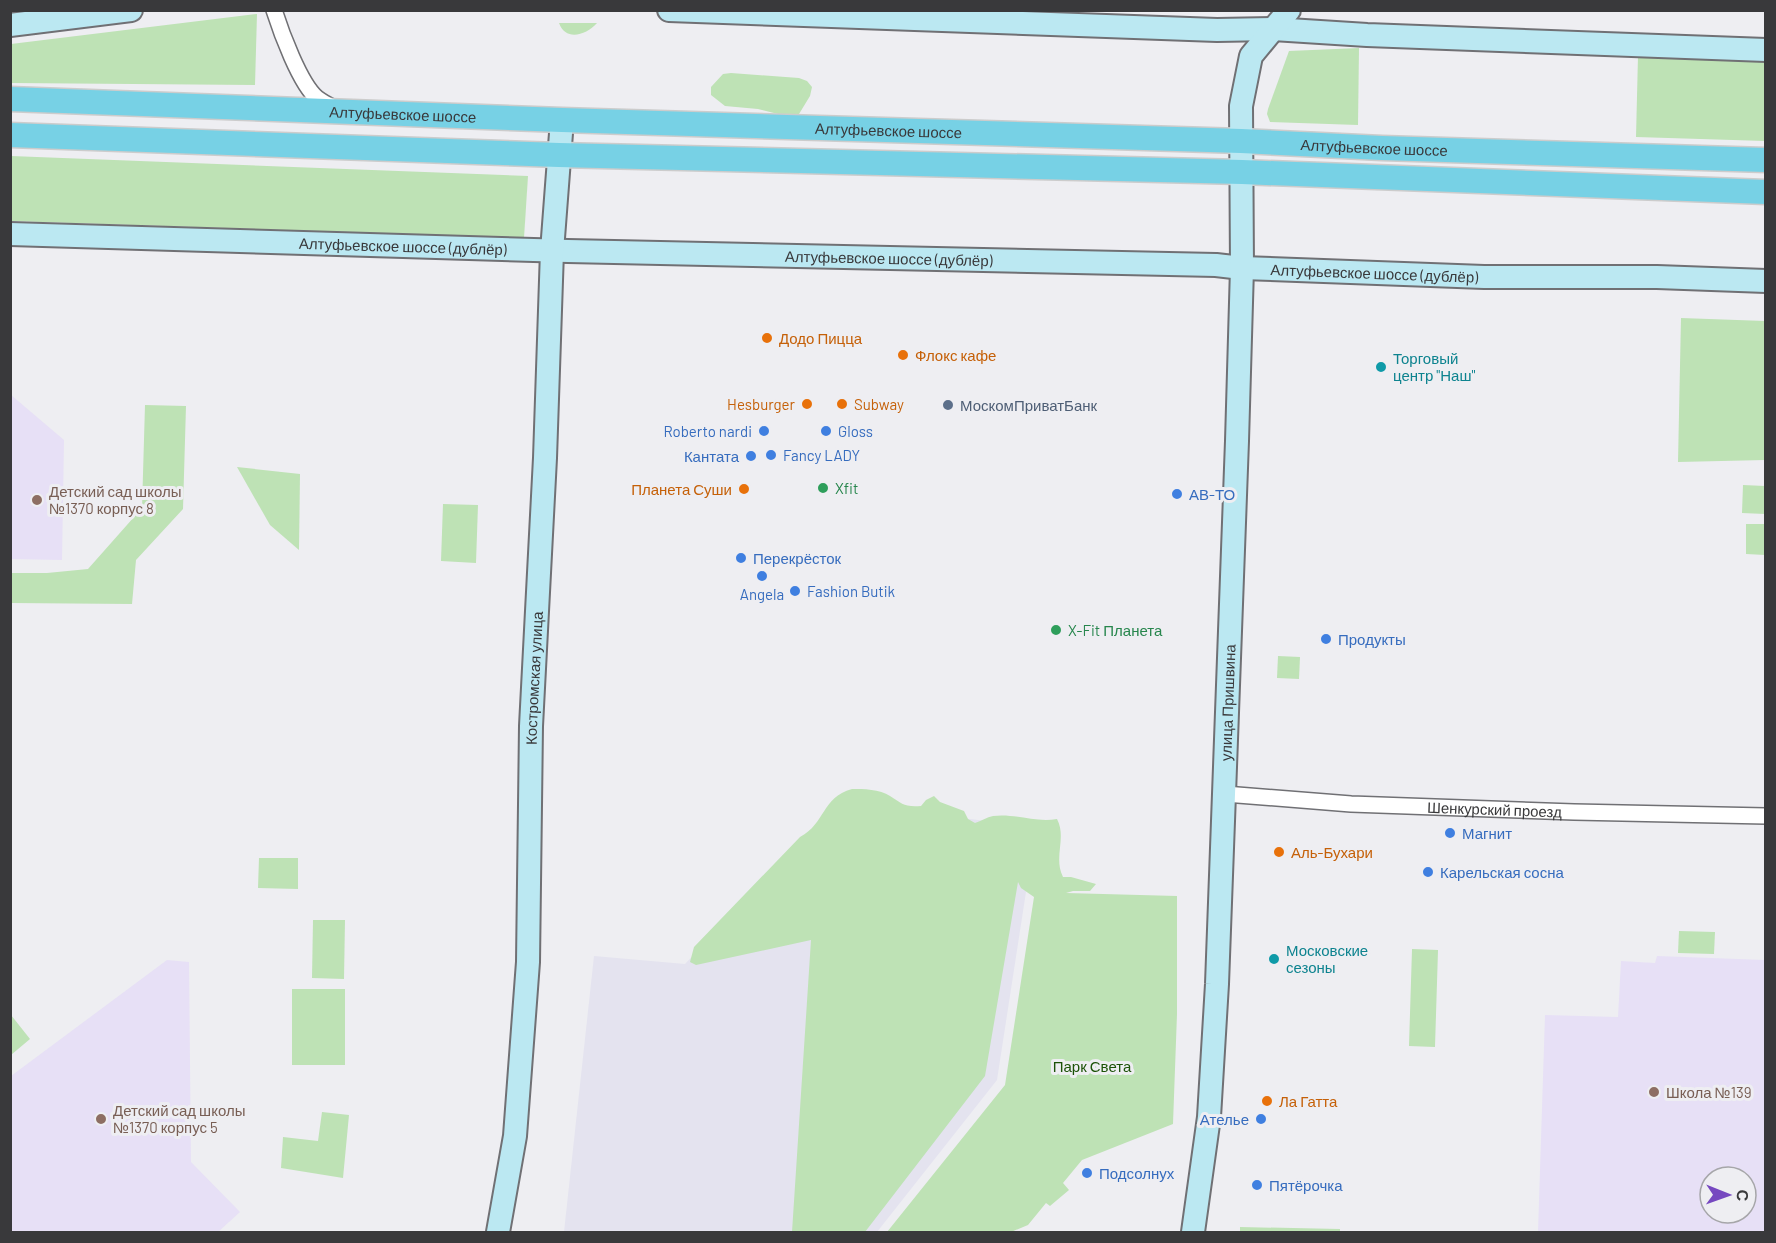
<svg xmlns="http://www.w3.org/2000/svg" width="1776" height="1243" viewBox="0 0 1776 1243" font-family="Barlow,sans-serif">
<rect width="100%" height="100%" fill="#eeeef2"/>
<path fill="#e4e3ef" d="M837 803 1036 827 997 1080 877 1232H564L594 956 685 964Z"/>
<g fill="#e7e0f6" fill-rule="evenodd">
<path d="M11 395 64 440 62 560 11 559Z"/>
<path d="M1657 956 1765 960V1232H1538L1545 1015 1618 1017 1621 961 1655 963ZM1710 1177H1746V1213H1710Z"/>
<path d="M167 960 189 962 191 1162 240 1212 218 1232H11V1076Z"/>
</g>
<g fill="#bee2b5">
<path d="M257 14 255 85 11 83V44Z"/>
<path d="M559 23H597C586 35 566 42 559 23Z"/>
<path d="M1359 48 1358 125 1270 122 1267 114 1268 109 1289 51Z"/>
<path d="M1638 56 1765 62V141L1636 137Z"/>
<path d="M731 73 799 78 807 81 812 87 810 96 799 114 782 115 758 109 725 106 711 95V87L723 74Z"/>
<path d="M11 156 528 176 524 238 11 221Z"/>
<path d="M1681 318 1765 321V460L1678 462Z"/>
<path d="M145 405 186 406 183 509 136 560 132 604 11 603V573H47L88 569 142 508Z"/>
<path d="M237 467 300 474 299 550 270 525Z"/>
<path d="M1743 485 1765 486V514L1742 513Z"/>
<path d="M443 504 478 505 476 563 441 561Z"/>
<path d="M1746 524H1765V555L1746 554Z"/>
<path d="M1278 656 1300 657 1299 679 1277 678Z"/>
<path d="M852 789C863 789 880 789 890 796 903 804 903 807 921 806L926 800 934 796 940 802 964 811 968 819 975 823C981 821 987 817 993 816 1015 813 1035 823 1057 819 1067 838 1053 857 1063 877H1071L1096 884 1090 891H1073L1066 893 1177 896V1014L1173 1124 1082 1160 1063 1183 1069 1190 1050 1206 1046 1203 1028 1225 1011 1232H887L1005 1085 1034 897 1021 888 1018 882 985 1076 865 1232H792L811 940 696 965 690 962 694 947 800 837C826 823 821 798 852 789Z"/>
<path d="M259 858H298V889L258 888Z"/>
<path d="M313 920H345L344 979 312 978Z"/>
<path d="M1679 931 1715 932 1714 954 1678 953Z"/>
<path d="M1412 949 1438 950 1435 1047 1409 1046Z"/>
<rect x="292" y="989" width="53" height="76"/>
<path d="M11 1015 30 1039 11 1055H10Z"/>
<path d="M322 1112 349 1115 343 1178 281 1168 283 1137 318 1141Z"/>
<path d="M1240 1227 1340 1229V1232H1240Z"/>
</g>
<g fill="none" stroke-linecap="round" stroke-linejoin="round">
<defs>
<g id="street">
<path d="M274 10C281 32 300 84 317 98 322 102 328 105 334 108"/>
<path id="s1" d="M1225 794 1351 804 1574 812 1766 816"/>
</g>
<g id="secondary">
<path d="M669 10 1217 30 1273 29 1367 35 1766 50"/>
<path d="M10 25 131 10"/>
<path id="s2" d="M10 234 568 251 1216 265 1242 268 1484 277H1657L1766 281"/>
<path id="s3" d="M498 1232 515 1136 528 962 531 726 545 458 552 251 562 120"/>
<path id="s4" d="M1193 1232 1209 1117 1217 984 1237 441 1242 268 1241 106 1251 56 1289 10"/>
</g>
<g id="primary">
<path id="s5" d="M10 99 562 120 1241 141 1382 148 1766 160"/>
<path d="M10 135 559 155 1242 172 1766 192"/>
</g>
</defs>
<use href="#street" stroke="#707074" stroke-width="18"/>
<use href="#secondary" stroke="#707074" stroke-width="26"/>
<use href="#primary" stroke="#ccc" stroke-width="27"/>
<use href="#street" stroke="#fff" stroke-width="15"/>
<use href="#secondary" stroke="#bbe8f2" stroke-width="22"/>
<use href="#primary" stroke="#77d1e5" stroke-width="24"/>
</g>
<g fill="#e8710a" stroke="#eeeef2" stroke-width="2">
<circle cx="767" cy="338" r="6"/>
<circle cx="903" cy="355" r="6"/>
<circle cx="807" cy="404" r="6"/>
<circle cx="842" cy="404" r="6"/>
<circle cx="744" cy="489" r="6"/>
<circle cx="1279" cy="852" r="6"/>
<circle cx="1267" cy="1101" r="6"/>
</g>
<g fill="#0f9aa8" stroke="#eeeef2" stroke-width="2">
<circle cx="1381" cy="367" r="6"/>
<circle cx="1274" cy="959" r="6"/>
</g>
<circle fill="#5c6f8a" stroke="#eeeef2" stroke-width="2" cx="948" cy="405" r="6"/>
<g fill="#3f7fe0" stroke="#eeeef2" stroke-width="2">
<circle cx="764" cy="431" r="6"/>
<circle cx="826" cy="431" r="6"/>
<circle cx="771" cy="455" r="6"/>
<circle cx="751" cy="456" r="6"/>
<circle cx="1177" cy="494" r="6"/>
<circle cx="741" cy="558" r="6"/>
<circle cx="762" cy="576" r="6"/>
<circle cx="795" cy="591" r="6"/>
<circle cx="1326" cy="639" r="6"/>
<circle cx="1450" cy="833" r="6"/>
<circle cx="1428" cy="872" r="6"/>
<circle cx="1261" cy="1119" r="6"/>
<circle cx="1087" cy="1173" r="6"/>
<circle cx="1257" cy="1185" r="6"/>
</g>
<g fill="#2e9e5b" stroke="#eeeef2" stroke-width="2">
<circle cx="823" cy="488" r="6"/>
<circle cx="1056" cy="630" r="6"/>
</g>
<g fill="#8d6e63" stroke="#eeeef2" stroke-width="2">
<circle cx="37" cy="500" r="6"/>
<circle cx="1654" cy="1092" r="6"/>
<circle cx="101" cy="1119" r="6"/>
</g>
<g text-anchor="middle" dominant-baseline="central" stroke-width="6" stroke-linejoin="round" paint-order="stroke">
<g font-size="15" fill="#39393b" stroke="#eeeef2">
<text stroke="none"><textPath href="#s5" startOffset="393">Алтуфьевское шоссе</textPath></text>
<text stroke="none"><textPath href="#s5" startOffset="879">Алтуфьевское шоссе</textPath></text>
<text stroke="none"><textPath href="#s5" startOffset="1365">Алтуфьевское шоссе</textPath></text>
<text stroke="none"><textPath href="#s2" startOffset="393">Алтуфьевское шоссе (дублёр)</textPath></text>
<text stroke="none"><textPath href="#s2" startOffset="879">Алтуфьевское шоссе (дублёр)</textPath></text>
<text stroke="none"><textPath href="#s2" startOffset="1365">Алтуфьевское шоссе (дублёр)</textPath></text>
<text stroke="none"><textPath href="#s3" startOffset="556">Костромская улица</textPath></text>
<text stroke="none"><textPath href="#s4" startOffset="531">улица Пришвина</textPath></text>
<text stroke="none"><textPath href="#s1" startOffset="270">Шенкурский проезд</textPath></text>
</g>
<g font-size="15" fill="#c56008" stroke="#eeeef2" text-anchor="start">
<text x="779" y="338">Додо Пицца</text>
<text x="915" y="355">Флокс кафе</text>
<text x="795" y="404" text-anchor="end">Hesburger</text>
<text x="854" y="404">Subway</text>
<text x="732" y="489" text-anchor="end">Планета Суши</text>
<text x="1291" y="852">Аль-Бухари</text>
<text x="1279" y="1101">Ла Гатта</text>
</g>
<g font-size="15" fill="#0d838f" stroke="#eeeef2" text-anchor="start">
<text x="1393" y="358">Торговый<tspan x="1393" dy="17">центр "Наш"</tspan></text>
<text x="1286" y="950">Московские<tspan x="1286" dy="17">сезоны</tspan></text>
</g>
<g font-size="15" fill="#4e5e75" stroke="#eeeef2" text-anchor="start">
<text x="960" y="405">МоскомПриватБанк</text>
</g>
<g font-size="15" fill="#366cbe" stroke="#eeeef2" text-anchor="start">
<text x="752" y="431" text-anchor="end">Roberto nardi</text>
<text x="838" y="431">Gloss</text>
<text x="783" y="455">Fancy LADY</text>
<text x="739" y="456" text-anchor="end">Кантата</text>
<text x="1189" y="494">АВ-ТО</text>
<text x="753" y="558">Перекрёсток</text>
<text x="807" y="591">Fashion Butik</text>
<text x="762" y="594" text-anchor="middle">Angela</text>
<text x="1338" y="639">Продукты</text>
<text x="1462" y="833">Магнит</text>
<text x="1440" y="872">Карельская сосна</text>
<text x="1249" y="1119" text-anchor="end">Ателье</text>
<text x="1099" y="1173">Подсолнух</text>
<text x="1269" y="1185">Пятёрочка</text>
</g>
<g font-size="15" fill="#27864d" stroke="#eeeef2" text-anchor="start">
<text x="835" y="488">Xfit</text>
<text x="1068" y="630">X-Fit Планета</text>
</g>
<g font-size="15" fill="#785e54" stroke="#eeeef2" text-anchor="start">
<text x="49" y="491">Детский сад школы<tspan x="49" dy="17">№1370 корпус 8</tspan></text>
<text x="1666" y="1092">Школа №139</text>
<text x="113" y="1110">Детский сад школы<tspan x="113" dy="17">№1370 корпус 5</tspan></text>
</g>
<g font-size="15" fill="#1c5308" stroke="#eeeef2">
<text x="1092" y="1066">Парк Света</text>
</g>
</g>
<rect width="1776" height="1243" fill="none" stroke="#39393b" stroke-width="24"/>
<g transform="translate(1728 1195) rotate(91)"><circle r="28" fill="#eeeef2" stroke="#a6a6a9" stroke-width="1.5"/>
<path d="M0-4.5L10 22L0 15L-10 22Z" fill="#7648c0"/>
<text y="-9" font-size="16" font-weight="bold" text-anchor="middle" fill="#39393b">С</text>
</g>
</svg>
